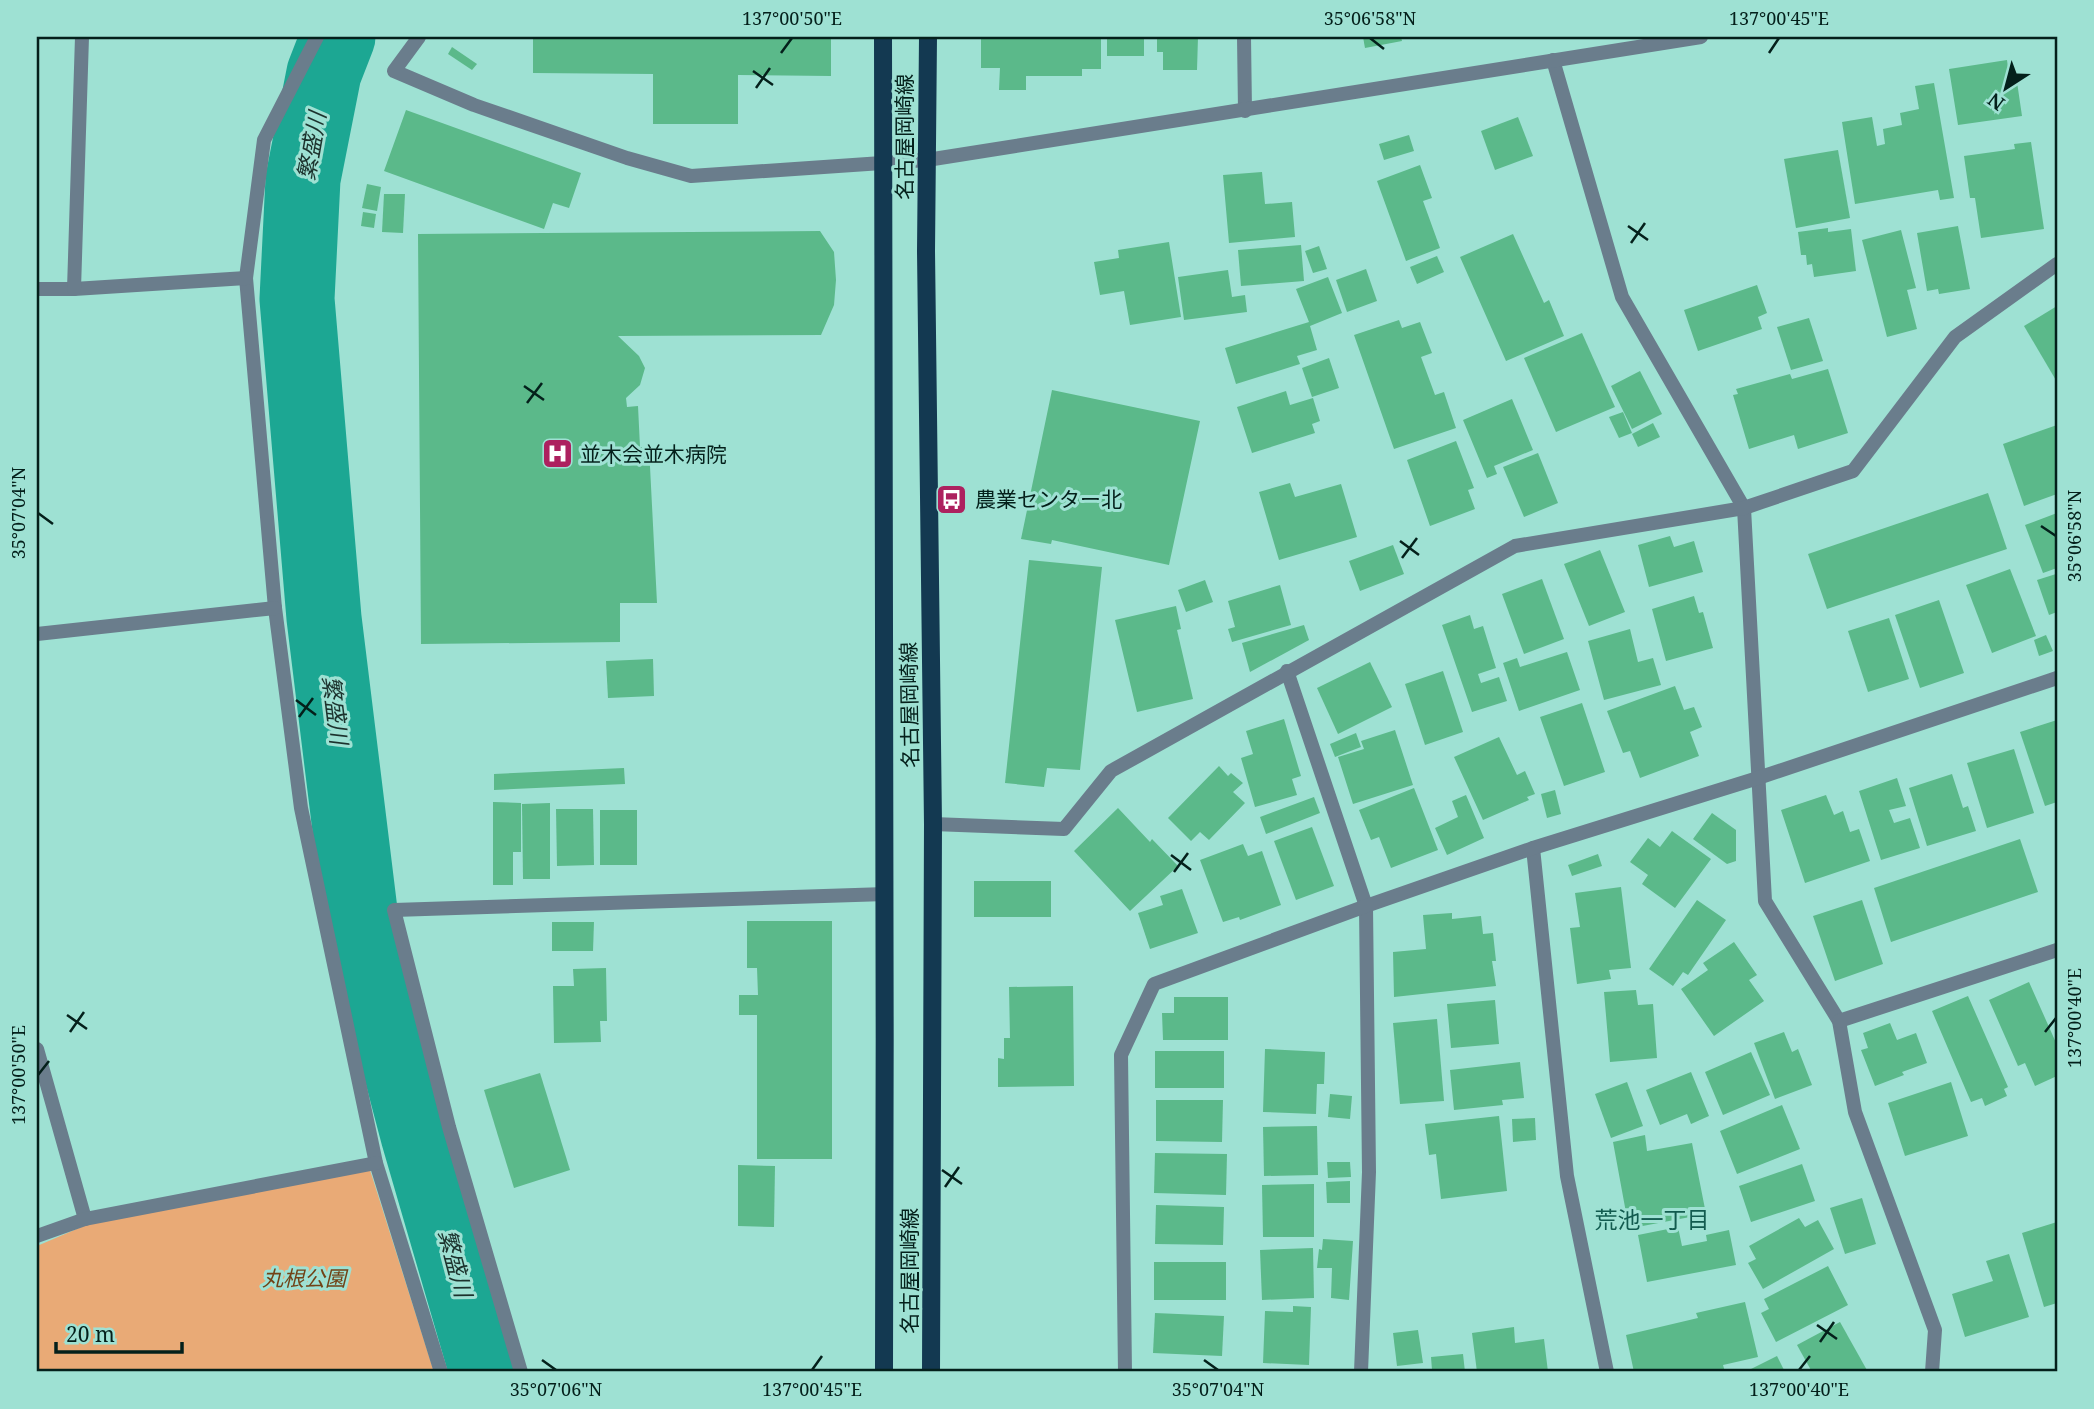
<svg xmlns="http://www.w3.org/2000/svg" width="2094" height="1409" viewBox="0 0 2094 1409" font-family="'Noto Serif','Noto Sans JP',serif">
<rect width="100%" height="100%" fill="#9ee1d3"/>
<path fill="#e9aa76" d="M370 1170 434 1372H37V1246L86 1225Z"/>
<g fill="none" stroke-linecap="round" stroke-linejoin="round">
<path stroke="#1ca793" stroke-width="75" d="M338 37 324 73 303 179 297 299 324 618 361 919 418 1135 487 1372"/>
</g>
<g fill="#5bb98a">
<path d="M533 37H831V76L738 75V124H653V74L533 73Z"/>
<path d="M981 37H1101V69H1082V76H1026V90H999L1000 68H981Z"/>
<rect x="1107" y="37" width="37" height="19"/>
<path d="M1157 37H1198L1197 70H1163V52H1157Z"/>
<path d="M1363 37H1401L1402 41 1365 48Z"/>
<path d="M452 47 477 64 472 70 448 54Z"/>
<path d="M2007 60 2010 83 2017 82 2022 116 1958 125 1949 69Z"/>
<path d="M1934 83 1954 198 1940 200 1938 190 1855 204 1842 122 1872 117 1877 146 1885 144 1883 129 1902 125 1900 113 1919 109 1915 86Z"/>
<path d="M406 110 581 173 569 208 553 203 544 229 384 171Z"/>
<path d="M1518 117 1533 156 1495 170 1481 131Z"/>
<path d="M1409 135 1414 151 1384 160 1379 144Z"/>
<path d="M2031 142 2044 229 1981 238 1975 198H1970L1964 156 2015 149 2014 144Z"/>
<path d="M1838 150 1850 218 1796 228 1784 159Z"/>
<path d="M1420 165 1432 198 1423 201 1440 248 1406 261 1377 181Z"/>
<path d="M1262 172 1265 204 1292 202 1295 237 1229 243 1223 175Z"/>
<path d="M367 184 381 187 377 211 362 208Z"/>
<path d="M384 194H405L403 233 382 232Z"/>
<path d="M363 212 376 214 374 228 361 226Z"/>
<path d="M1958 226 1970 289 1939 294 1938 289 1927 291 1917 233Z"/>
<path d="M1828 228V232L1851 229 1856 271 1814 277 1812 264 1807 265 1806 255H1801L1798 232Z"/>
<path d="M1901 230 1916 288 1907 290 1917 329 1887 337 1862 240Z"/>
<path d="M820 231 834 252 836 280 834 305 821 335 618 336 639 356 645 368 640 385 626 398 627 407 638 406 640 447H649L657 603H620V642L421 644 418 234Z"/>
<path d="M1513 234 1544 303 1549 300 1564 336 1506 361 1460 257Z"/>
<path d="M1169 242 1181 317 1130 325 1124 291 1100 295 1094 262 1119 258 1118 250Z"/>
<path d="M1301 245 1304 281 1241 286 1238 250Z"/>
<path d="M1319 246 1327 269 1313 273 1305 251Z"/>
<path d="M1437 256 1444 272 1417 284 1410 267Z"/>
<path d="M1366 269 1377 301 1347 312 1336 280Z"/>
<path d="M1228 270 1232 297 1245 295 1247 312 1184 320 1178 277Z"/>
<path d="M1328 277 1342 313 1310 326 1317 350 1297 356 1300 364 1236 384 1225 348 1309 322 1296 289Z"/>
<path d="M1757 285 1767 313 1758 317 1762 329 1698 351 1684 310Z"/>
<path d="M2057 306V382L2024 326Z"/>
<path d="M1809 318 1823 361 1791 370 1777 327Z"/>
<path d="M1399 320 1402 328 1420 322 1432 353 1421 357 1435 395 1444 392 1456 428 1394 449 1354 335Z"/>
<path d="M1582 333 1615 407 1556 432 1524 358Z"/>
<path d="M1329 358 1339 388 1312 397 1302 368Z"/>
<path d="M1828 369 1848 433 1798 449 1794 435 1749 449 1733 395 1738 394 1736 389 1790 374 1792 379Z"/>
<path d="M1640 371 1662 414 1632 429 1611 386Z"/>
<path d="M1052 390 1200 421 1169 565 1052 540 1051 544 1021 539Z"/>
<path d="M1286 391 1290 405 1313 398 1320 421 1312 424 1315 433 1252 453 1237 407Z"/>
<path d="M1512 399 1533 450 1494 466 1497 474 1487 478 1463 420Z"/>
<path d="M1623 412 1632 433 1619 438 1609 417Z"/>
<path d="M1653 423 1660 437 1638 447 1632 434Z"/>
<path d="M2057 425V494L2024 506 2003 444Z"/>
<path d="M1456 441 1474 488 1468 490 1475 509 1430 526 1407 460Z"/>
<path d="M1538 453 1558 503 1524 517 1503 467Z"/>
<path d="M1290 483 1295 497 1341 484 1357 537 1279 560 1259 492Z"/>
<path d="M1988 493 2007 549 1827 609 1808 554Z"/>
<path d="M2057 513V568L2043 573 2025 525Z"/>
<path d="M1670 536 1674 547 1694 541 1703 572 1649 587 1638 545Z"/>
<path d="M1393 545 1404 574 1360 591 1349 561Z"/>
<path d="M1600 550 1625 612 1589 626 1564 564Z"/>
<path d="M1029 560 1102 567 1080 770 1047 768 1044 787 1005 783Z"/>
<path d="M2010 569 2036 636 1992 653 1966 585Z"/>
<path d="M2056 574 2057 612 2049 615 2037 580Z"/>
<path d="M1542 579 1564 639 1524 654 1502 594Z"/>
<path d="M1205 580 1213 602 1186 612 1178 590Z"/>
<path d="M1280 585 1291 625 1232 642 1228 629 1235 627 1228 601Z"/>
<path d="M1694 596 1699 613 1703 612 1713 648 1666 661 1652 609Z"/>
<path d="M1939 600 1964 673 1920 688 1895 615Z"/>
<path d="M1176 606 1181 629 1177 630 1193 699 1137 712 1115 620Z"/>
<path d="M1470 615 1474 629 1483 626 1496 668 1478 674 1481 683 1499 677 1507 701 1472 712 1442 625Z"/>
<path d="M1889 618 1909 679 1868 692 1848 631Z"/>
<path d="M1304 625 1309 640 1250 672 1242 643Z"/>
<path d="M1630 629 1638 662 1653 658 1661 685 1604 700 1588 641Z"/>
<path d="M2046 635 2053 651 2039 656 2034 640Z"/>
<path d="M1567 652 1580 690 1519 711 1503 663 1517 658 1520 667Z"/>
<path d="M653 659 654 696 608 698 606 661Z"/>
<path d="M1370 662 1392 707 1338 734 1317 688Z"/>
<path d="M1443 671 1463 732 1425 745 1405 684Z"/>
<path d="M1675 686 1684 710 1694 707 1702 727 1690 732 1699 756 1640 778 1630 751 1623 753 1607 711Z"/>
<path d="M1582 703 1605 772 1564 786 1540 717Z"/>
<path d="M1284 719 1301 776 1292 779 1297 795 1255 807 1241 758 1253 754 1246 731Z"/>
<path d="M2057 720V802L2045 806 2020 732Z"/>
<path d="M1395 730 1413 785 1353 804 1338 757 1364 749 1361 741Z"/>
<path d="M1356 733 1361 747 1335 757 1330 744Z"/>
<path d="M1499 737 1517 775 1525 771 1535 794 1527 797 1529 800 1483 820 1454 757Z"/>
<path d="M2014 749 2034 813 1987 828 1967 763Z"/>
<path d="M1219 766 1228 776 1231 773 1243 783 1233 792 1245 803 1209 840 1200 832 1191 841 1168 818Z"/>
<path d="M624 768 625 784 494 790V774Z"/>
<path d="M1952 774 1963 808 1968 806 1976 831 1927 846 1909 788Z"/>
<path d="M1897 778 1906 806 1889 810 1894 823 1910 818 1920 848 1881 860 1859 791Z"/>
<path d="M1414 788 1438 850 1391 868 1379 837 1371 840 1359 810Z"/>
<path d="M1555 790 1561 814 1547 818 1541 794Z"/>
<path d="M1466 795 1484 838 1447 855 1435 828 1458 817 1452 801Z"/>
<path d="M1826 795 1834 815 1843 811 1850 832 1859 829 1870 861 1805 883 1781 810Z"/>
<path d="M1314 797 1320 813 1266 834 1260 817Z"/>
<path d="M493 802 521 803V852H513V885H493Z"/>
<path d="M550 803V879H523L522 804Z"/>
<path d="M1118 808 1150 842 1152 839 1178 866 1130 911 1074 851Z"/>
<path d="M556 809H593L594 865 557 866Z"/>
<rect x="600" y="810" width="37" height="55"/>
<path d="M1712 813 1736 830V861L1727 864 1693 839Z"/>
<path d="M1312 827 1334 886 1296 900 1274 841Z"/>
<path d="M1672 831 1711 859 1675 908 1642 884 1648 875 1630 862 1648 838 1660 847Z"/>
<path d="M2020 839 2038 892 1891 942 1874 888Z"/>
<path d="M1243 844 1248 856 1262 851 1281 905 1240 920 1239 917 1223 922 1200 860Z"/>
<path d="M1598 854 1602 866 1572 876 1568 865Z"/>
<rect x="974" y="881" width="77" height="36"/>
<path d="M1621 887 1631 968 1609 970 1611 979 1577 984 1570 928 1580 927 1575 893Z"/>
<path d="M1182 889 1198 933 1150 949 1138 913 1163 905 1160 896Z"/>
<path d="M1697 900 1726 920 1688 975 1683 972 1673 986 1649 969Z"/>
<path d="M1862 900 1883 964 1835 981 1813 916Z"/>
<path d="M1452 913V919L1481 916 1483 934 1493 933 1496 961H1492L1496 986 1394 997 1393 952 1426 949 1423 915Z"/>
<path d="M747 921H832V1159H757V1015H739V995H758L757 968H747Z"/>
<path d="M552 922H594L593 951H552Z"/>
<path d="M1734 942 1757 975 1749 980 1764 1001 1714 1036 1681 989 1708 970 1703 963Z"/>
<path d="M606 968 607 1021H600L601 1042 554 1043 553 986H574L573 969Z"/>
<path d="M2029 982 2057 1045V1076L2035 1086 2025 1063 2018 1066 1989 1000Z"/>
<path d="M1073 986 1074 1086 998 1087V1058L1004 1059V1038H1010L1009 987Z"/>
<path d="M1636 990 1638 1005 1653 1004 1657 1058 1610 1062 1604 992Z"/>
<path d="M1968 996 2008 1087 2004 1089 2007 1096 1985 1106 1982 1098 1971 1102 1932 1011Z"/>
<path d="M1174 997H1228V1040H1163L1162 1013H1174Z"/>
<path d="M1495 1000 1499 1044 1451 1048 1447 1004Z"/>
<path d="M1437 1019 1444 1101 1400 1104 1393 1023Z"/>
<path d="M1890 1023 1897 1040 1916 1033 1927 1063 1902 1072 1904 1075 1875 1086 1861 1050 1868 1048 1863 1033Z"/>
<path d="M1784 1032 1792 1052 1798 1049 1812 1085 1775 1099 1754 1043Z"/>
<path d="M1265 1049 1325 1052 1324 1084H1317L1316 1114 1263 1112Z"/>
<rect x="1155" y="1051" width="69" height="37"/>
<path d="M1751 1052 1770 1095 1723 1115 1705 1072Z"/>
<path d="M1520 1062 1524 1098 1502 1100 1503 1105 1454 1110 1450 1070Z"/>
<path d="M1691 1072 1709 1116 1691 1124 1687 1114 1660 1125 1646 1090Z"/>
<path d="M540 1073 570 1170 514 1188 484 1090Z"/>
<path d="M1627 1082 1643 1126 1611 1138 1595 1094Z"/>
<path d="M1951 1082 1968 1136 1905 1156 1888 1103Z"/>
<path d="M1330 1094 1352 1096 1350 1119 1328 1117Z"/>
<path d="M1156 1100H1223L1222 1142 1156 1141Z"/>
<path d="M1782 1105 1800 1149 1737 1174 1720 1131Z"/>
<path d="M1499 1116 1507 1191 1441 1199 1436 1154 1429 1155 1425 1124Z"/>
<path d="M1535 1118 1536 1140 1513 1142 1512 1119Z"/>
<path d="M1317 1126 1318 1175 1264 1176 1263 1127Z"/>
<path d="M1645 1135 1647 1151 1692 1143 1706 1214 1632 1228 1630 1217 1627 1218 1613 1142Z"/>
<path d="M1155 1153 1227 1154 1226 1195 1154 1193Z"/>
<path d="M1327 1162H1350L1351 1177 1328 1178Z"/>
<path d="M1802 1164 1815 1201 1751 1222 1739 1186Z"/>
<path d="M738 1165 775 1166 774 1227 738 1226Z"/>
<path d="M1350 1181V1203H1327L1326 1182Z"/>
<path d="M1314 1184V1237H1263L1262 1185Z"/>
<path d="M1862 1198 1876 1244 1845 1254 1830 1208Z"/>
<path d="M1156 1205 1224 1207 1223 1245 1155 1244Z"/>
<path d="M1799 1218 1805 1227 1818 1220 1834 1249 1763 1289 1748 1263 1756 1259 1749 1246Z"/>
<path d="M2057 1222V1303L2044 1307 2022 1233Z"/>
<path d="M1678 1227 1682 1246 1707 1241 1706 1235 1729 1230 1736 1265 1647 1282 1638 1235Z"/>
<path d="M1323 1239 1353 1241 1349 1300 1331 1298 1332 1268H1317L1319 1249 1322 1250Z"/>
<path d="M1313 1248 1314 1298 1262 1300 1260 1250Z"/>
<path d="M2009 1254 2029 1317 1965 1337 1952 1294 1993 1281 1986 1261Z"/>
<rect x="1154" y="1262" width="72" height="38"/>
<path d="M1828 1266 1848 1305 1776 1342 1761 1313 1769 1309 1764 1299Z"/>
<path d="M1745 1302 1758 1357 1723 1365 1725 1372H1634L1626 1335 1698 1318 1696 1313Z"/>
<path d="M1293 1306 1311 1307 1309 1365 1263 1363 1265 1311 1293 1312Z"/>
<path d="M1155 1313 1224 1316 1222 1356 1153 1353Z"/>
<path d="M1840 1322 1868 1372H1812L1797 1345Z"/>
<path d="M1514 1327 1515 1343 1544 1339 1548 1372H1477L1472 1333Z"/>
<path d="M1418 1330 1423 1363 1397 1366 1393 1333Z"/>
<path d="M1463 1354 1465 1372H1425L1432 1370 1431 1357Z"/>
<path d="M1777 1356 1785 1372H1745Z"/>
</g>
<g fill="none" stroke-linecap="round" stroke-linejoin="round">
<g stroke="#6a7d8c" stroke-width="14">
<path d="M317 37 264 140 246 278 275 608 301 808 376 1163 441 1372"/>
<path d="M419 37 394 71 474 105 627 158 691 176 882 163"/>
<path d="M1244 37 1245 111"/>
<path d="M1553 60 1622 297 1744 508 1765 901 1839 1021 1855 1112 1935 1330 1932 1372"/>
<path d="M37 289H74L246 278"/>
<path d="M74 289 82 37"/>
<path d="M37 634 275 608"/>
<path d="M1287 671 1366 906 1369 1172 1361 1372"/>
<path d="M933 824 1064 829 1111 771 1515 546 1744 508 1853 471 1955 337 2057 264"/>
<path d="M1533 848 1567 1176 1607 1372"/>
<path d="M1839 1021 2057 950"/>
<path d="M37 1049 85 1219"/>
<path d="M37 1236 85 1219 376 1163"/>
<path d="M521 1372 449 1127 394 910 886 894"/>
<path d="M1125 1372 1121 1055 1154 984 1366 906 1533 848 1758 778 2057 678"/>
</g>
<path stroke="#6a7d8c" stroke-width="14" d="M882 163 927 160 1701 37"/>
<g stroke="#133951" stroke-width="18">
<path d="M883 37C883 482 886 927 884 1372"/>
<path d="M928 37 926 251 933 824 931 1372"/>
</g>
</g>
<path fill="none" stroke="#04201b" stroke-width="2.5" d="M1370 38 1384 49M781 53 792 38M1769 53 1779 38M753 71 773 85M756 88 770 68M1628 226 1648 240M1631 243 1645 223M524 386 544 400M527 403 542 383M38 513 53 524M2041 526 2056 536M1400 541 1419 555M1402 558 1417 538M296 700 316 715M299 717 313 698M1171 855 1191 870M1174 872 1188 853M67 1015 87 1029M70 1032 84 1012M2045 1032 2056 1018M38 1075 49 1061M942 1170 962 1184M945 1187 959 1167M1817 1325 1837 1339M1820 1342 1834 1322M542 1360 556 1370M1204 1360 1218 1370M812 1370 822 1356M1799 1370 1810 1356"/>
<defs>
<symbol id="hospital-square" viewBox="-11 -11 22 22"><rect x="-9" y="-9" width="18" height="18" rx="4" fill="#ad215f" stroke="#9ee1d3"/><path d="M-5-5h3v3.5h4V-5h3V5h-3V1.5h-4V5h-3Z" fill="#fff"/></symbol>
<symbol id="bus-square" viewBox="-11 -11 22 22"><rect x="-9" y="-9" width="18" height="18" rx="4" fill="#ad215f" stroke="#9ee1d3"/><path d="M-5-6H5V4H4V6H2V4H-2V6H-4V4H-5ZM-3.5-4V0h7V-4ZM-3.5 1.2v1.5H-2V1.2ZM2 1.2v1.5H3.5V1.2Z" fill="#fff"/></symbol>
</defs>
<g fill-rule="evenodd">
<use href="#hospital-square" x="540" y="436" width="35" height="35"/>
<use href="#bus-square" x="934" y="482" width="35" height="35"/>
</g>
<g text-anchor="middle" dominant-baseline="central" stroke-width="6" stroke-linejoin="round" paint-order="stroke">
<g font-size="21" fill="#04201b" stroke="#9ee1d3">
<text transform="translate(904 137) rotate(-90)">名古屋岡崎線</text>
<text transform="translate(909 705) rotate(-91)">名古屋岡崎線</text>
<text transform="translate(909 1271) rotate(-90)">名古屋岡崎線</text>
</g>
<g font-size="21" fill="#04201b" stroke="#9ee1d3" text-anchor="start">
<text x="580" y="454">並木会並木病院</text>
<text x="975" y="499">農業センター北</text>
</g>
<g font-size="21" font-style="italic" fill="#714216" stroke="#9ee1d3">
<text x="304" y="1278">丸根公園</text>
</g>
<g font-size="23" font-style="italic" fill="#1c322d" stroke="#9ee1d3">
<text transform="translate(311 146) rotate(-80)">繁盛川</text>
<text transform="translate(336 710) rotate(83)">繁盛川</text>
<text transform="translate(456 1263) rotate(75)">繁盛川</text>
</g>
<g font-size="23" fill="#125b4f" stroke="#9ee1d3">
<text x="1652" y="1219">荒池一丁目</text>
</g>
</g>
<rect width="2094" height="1409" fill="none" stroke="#9ee1d3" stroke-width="77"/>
<g transform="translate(2006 88) rotate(216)" stroke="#9ee1d3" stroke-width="5" paint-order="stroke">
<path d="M0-5L12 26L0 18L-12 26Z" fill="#04201b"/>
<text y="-10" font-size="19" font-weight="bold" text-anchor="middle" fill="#04201b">N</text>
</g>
<path d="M56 1342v10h126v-10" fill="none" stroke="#04201b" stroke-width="3.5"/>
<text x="66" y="1342" font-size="21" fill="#04201b" stroke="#9ee1d3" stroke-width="5" paint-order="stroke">20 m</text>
<rect x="38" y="38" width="2018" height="1332" fill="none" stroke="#04201b" stroke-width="2.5"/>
<g font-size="18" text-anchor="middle" fill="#04201b">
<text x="792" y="25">137°00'50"E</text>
<text x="1370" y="25">35°06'58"N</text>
<text x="1779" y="25">137°00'45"E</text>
<text transform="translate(19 513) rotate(-90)" y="6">35°07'04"N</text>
<text transform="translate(2075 536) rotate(-90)" y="6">35°06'58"N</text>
<text transform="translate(2075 1018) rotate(-90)" y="6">137°00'40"E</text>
<text transform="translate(19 1075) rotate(-90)" y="6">137°00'50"E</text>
<text x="556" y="1396">35°07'06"N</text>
<text x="812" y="1396">137°00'45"E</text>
<text x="1218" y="1396">35°07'04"N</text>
<text x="1799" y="1396">137°00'40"E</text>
</g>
</svg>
